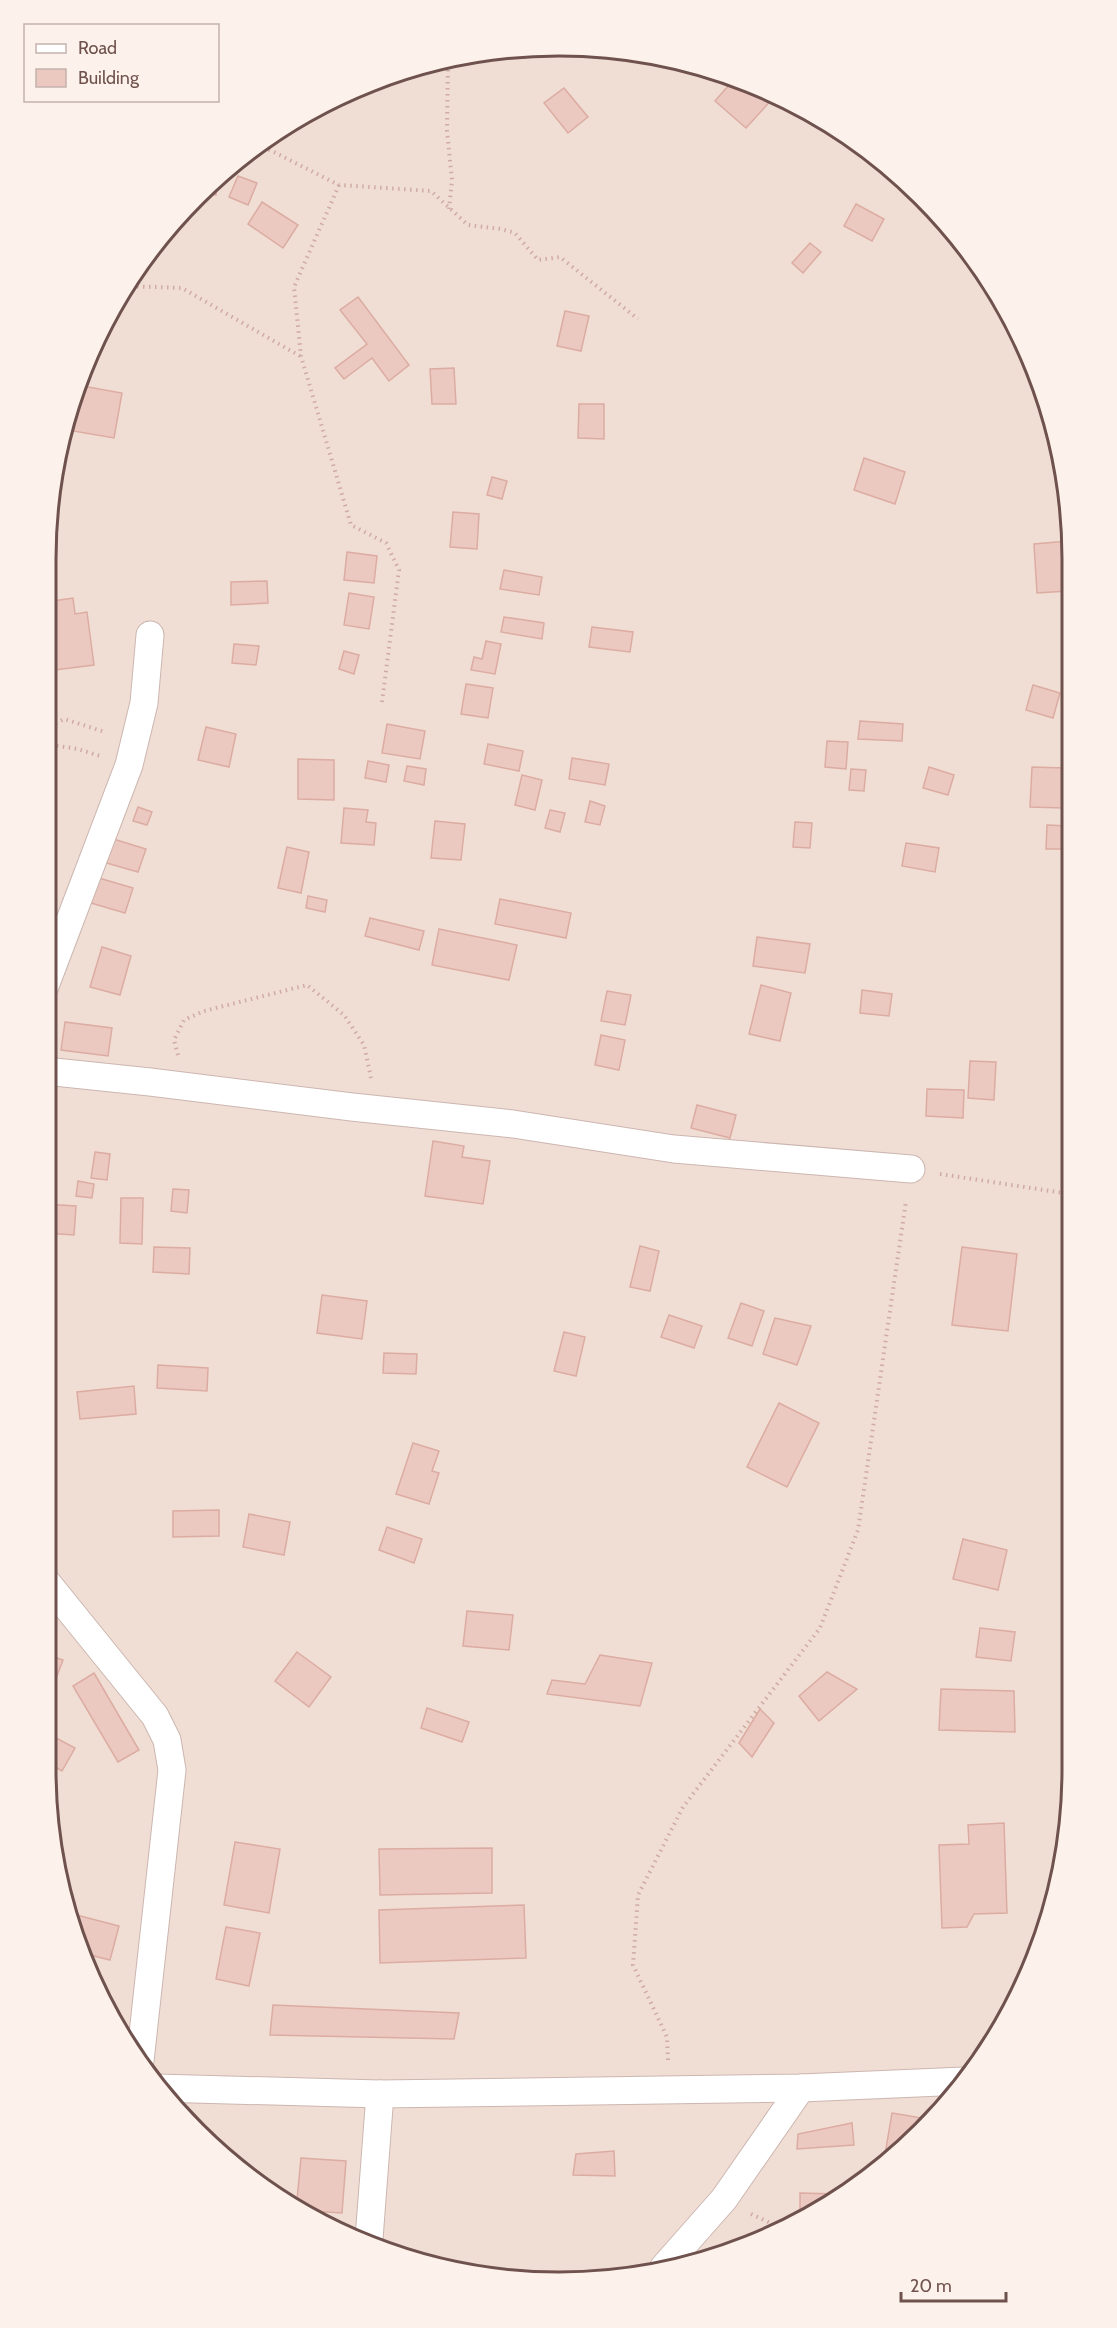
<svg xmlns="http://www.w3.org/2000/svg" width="1117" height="2328" viewBox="0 0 1117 2328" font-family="Cabin,sans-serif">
<rect width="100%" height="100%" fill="#f9ede5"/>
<path fill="#f0ded4" d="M559 45 659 55 755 84 871 151 966 246 1033 362 1068 491 1072 1770 1062 1870 1033 1966 986 2055 922 2132 786 2230 626 2279 458 2273 301 2214 220 2155 151 2082 72 1935 45 1769V558L55 458 84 362 132 273 196 195 274 131 362 84 459 55Z"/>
<g fill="#ebc8c0" stroke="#dcaca2" stroke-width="1.5">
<path d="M735 78 755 84 774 97 746 128 715 101Z"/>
<path d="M564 88 588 117 568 133 544 103Z"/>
<path d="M238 176 257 183 248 205 229 197Z"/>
<path d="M218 177 216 195 198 193Z"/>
<path d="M262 202 298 225 283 248 248 224Z"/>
<path d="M856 204 884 219 872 241 844 226Z"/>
<path d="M810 243 821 252 803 273 792 263Z"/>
<path d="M358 297 409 365 389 381 372 358 344 379 335 368 367 344 340 310Z"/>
<path d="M565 311 589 316 581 351 557 346Z"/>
<path d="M454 368 456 404H432L430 369Z"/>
<path d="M77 385 122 393 114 438 67 430Z"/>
<path d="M579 404H604V439L578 438Z"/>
<path d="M864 458 905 472 895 504 854 490Z"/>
<path d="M492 477 507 481 502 499 487 495Z"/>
<path d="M453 512 479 514 477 549 450 547Z"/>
<path d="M1068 541V591L1037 593 1034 544Z"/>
<path d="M347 552 377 556 374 583 344 580Z"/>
<path d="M504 570 542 577 539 595 500 589Z"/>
<path d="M267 581 268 603 231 605V582Z"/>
<path d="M349 593 374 597 369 629 344 625Z"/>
<path d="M73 598 75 614 87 612 94 665 55 670 46 602Z"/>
<path d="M504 617 544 623 542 639 501 632Z"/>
<path d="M592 627 633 632 630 652 589 647Z"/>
<path d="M486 641 501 644 495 674 471 670 474 657 482 659Z"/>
<path d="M234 644 259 646 256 665 232 663Z"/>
<path d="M344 651 359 655 354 674 339 669Z"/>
<path d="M466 684 493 688 488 718 461 714Z"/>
<path d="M1033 685 1060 693 1053 718 1026 710Z"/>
<path d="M860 721 903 724 902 741 858 739Z"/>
<path d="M387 724 425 731 420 759 382 753Z"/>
<path d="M206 727 236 734 229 767 198 760Z"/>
<path d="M827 741 848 742 846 769 825 767Z"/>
<path d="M488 744 523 751 519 771 484 764Z"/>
<path d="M572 758 609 764 605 785 569 779Z"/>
<path d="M298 759 334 760V800L298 799Z"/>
<path d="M368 761 389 765 386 782 365 778Z"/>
<path d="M407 766 426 769 424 785 404 781Z"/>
<path d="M929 767 954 775 948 795 923 788Z"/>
<path d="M1032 767 1065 768 1063 808 1030 807Z"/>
<path d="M851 769 866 770 864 791 849 790Z"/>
<path d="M522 775 542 780 535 810 515 805Z"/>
<path d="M590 801 605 806 600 825 585 822Z"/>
<path d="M138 807 152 812 147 825 133 821Z"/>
<path d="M344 808 368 810 366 822 376 823 374 845 341 843Z"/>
<path d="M550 810 565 813 560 832 545 828Z"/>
<path d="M435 821 465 824 461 860 431 858Z"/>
<path d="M795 822 812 823 810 848 793 847Z"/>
<path d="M1047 825 1069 826V849H1046Z"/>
<path d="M110 838 146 849 138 872 103 862Z"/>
<path d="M906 843 939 848 935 872 902 866Z"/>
<path d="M287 847 309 852 301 893 278 888Z"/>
<path d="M99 878 133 888 125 913 91 903Z"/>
<path d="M308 896 327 900 325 912 306 908Z"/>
<path d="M500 899 571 913 566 938 495 924Z"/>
<path d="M370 918 424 931 419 950 365 936Z"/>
<path d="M439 929 517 945 509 980 432 965Z"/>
<path d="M757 937 810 944 805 973 753 966Z"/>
<path d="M102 947 131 956 120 995 90 987Z"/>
<path d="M761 985 791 993 780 1041 749 1034Z"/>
<path d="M862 990 892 994 889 1016 860 1013Z"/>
<path d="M607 991 631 995 625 1025 601 1021Z"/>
<path d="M65 1022 112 1028 108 1056 61 1050Z"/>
<path d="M601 1035 625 1040 619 1070 595 1065Z"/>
<path d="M970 1061 996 1062 994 1100 968 1098Z"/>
<path d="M927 1089 964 1090 963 1118 926 1116Z"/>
<path d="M697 1105 736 1115 730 1138 691 1128Z"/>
<path d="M433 1141 464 1146 462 1157 490 1161 483 1204 425 1196Z"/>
<path d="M95 1152 110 1154 107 1180 91 1178Z"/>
<path d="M78 1181 94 1184 92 1198 76 1196Z"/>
<path d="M173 1189 189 1190 187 1213 171 1211Z"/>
<path d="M121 1198H143L142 1244 120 1243Z"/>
<path d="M45 1204 76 1206 74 1235 45 1233Z"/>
<path d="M640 1246 659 1251 650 1291 630 1287Z"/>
<path d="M154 1247 190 1248 189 1274 153 1272Z"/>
<path d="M962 1247 1017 1254 1008 1331 952 1325Z"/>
<path d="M322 1295 367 1301 362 1339 317 1333Z"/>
<path d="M741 1303 764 1311 752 1346 728 1338Z"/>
<path d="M669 1315 702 1326 694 1348 661 1337Z"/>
<path d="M775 1318 811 1326 797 1365 763 1354Z"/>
<path d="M564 1332 585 1337 576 1376 554 1371Z"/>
<path d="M384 1353 417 1354 416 1374 383 1373Z"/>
<path d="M158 1365 208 1368 207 1391 157 1388Z"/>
<path d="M134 1386 136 1414 80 1419 77 1392Z"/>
<path d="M779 1403 819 1423 787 1487 747 1467Z"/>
<path d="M413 1443 439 1451 432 1471 439 1473 429 1504 396 1494Z"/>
<path d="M219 1510V1536L173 1537V1511Z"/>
<path d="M249 1514 290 1522 284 1555 243 1547Z"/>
<path d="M387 1527 422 1539 414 1563 379 1550Z"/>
<path d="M963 1539 1007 1550 998 1590 953 1579Z"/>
<path d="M467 1611 513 1615 509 1650 463 1646Z"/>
<path d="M980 1628 1015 1632 1011 1661 976 1657Z"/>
<path d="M297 1652 331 1677 309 1707 275 1681Z"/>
<path d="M45 1654 63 1660 55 1681 45 1678Z"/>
<path d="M600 1655 652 1663 640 1706 547 1694 552 1680 585 1684Z"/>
<path d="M827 1672 857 1689 819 1721 799 1696Z"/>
<path d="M94 1673 139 1750 118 1762 73 1686Z"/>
<path d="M941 1689 1014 1691 1015 1732 939 1730Z"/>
<path d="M427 1708 469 1722 462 1742 421 1728Z"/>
<path d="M760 1709 774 1723 752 1757 739 1743Z"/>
<path d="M45 1732 75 1748 62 1771 45 1761Z"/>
<path d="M1004 1823 1007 1913 974 1914 967 1927 942 1928 939 1845 969 1844 968 1825Z"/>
<path d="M235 1842 280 1849 269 1913 224 1905Z"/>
<path d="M492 1848V1893L380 1895 379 1849Z"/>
<path d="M524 1905 526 1958 380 1963 379 1910Z"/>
<path d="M69 1913 119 1926 110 1960 82 1953 72 1935Z"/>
<path d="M226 1927 260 1933 249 1986 216 1979Z"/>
<path d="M273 2005 459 2013 454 2039 270 2035Z"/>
<path d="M892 2113 922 2118 919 2134 884 2160Z"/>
<path d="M852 2123 854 2145 797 2149 798 2134Z"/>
<path d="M614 2151 615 2176 573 2175 576 2154Z"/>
<path d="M301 2158 346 2161 342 2213 296 2210Z"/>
<path d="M800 2193 836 2194 800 2220Z"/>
</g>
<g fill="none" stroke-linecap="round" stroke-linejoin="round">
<defs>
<g id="street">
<path d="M45 986 129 765 144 703 150 635"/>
<path d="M45 1071 150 1082 352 1107 513 1124 674 1149 911 1169"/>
<path d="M45 1580 155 1716 167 1740 172 1770 140 2061"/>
<path d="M157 2088 380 2094 801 2088 964 2081"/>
<path d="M369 2239 380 2094"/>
<path d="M664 2267 724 2199 801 2088"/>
</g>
</defs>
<use href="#street" stroke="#ccb6b0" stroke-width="29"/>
<g stroke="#d0aba3" stroke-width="4" stroke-dasharray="1.5 4.5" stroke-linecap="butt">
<path d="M448 58 447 131 452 180 449 209"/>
<path d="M258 144 339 185 431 191 468 225 501 229 515 233 538 260 560 257 638 319"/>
<path d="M339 185 294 287 301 356 351 525 386 543 399 570 382 702"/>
<path d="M125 286 182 288 300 356"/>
<path d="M45 729 64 719 105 732"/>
<path d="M45 744 78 749 100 756"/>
<path d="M178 1055 174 1040 184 1020 204 1011 307 985 344 1015 364 1045 371 1078"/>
<path d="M940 1174 1070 1194"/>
<path d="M668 2060 667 2037 633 1965 638 1895 683 1807 820 1628 858 1530 906 1201"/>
<path d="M751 2214 786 2230"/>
</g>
<use href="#street" stroke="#fff" stroke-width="27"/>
</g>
<path d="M0 0H1117V2328H0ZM559 56H559A503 503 0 0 1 1062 559V1769A503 503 0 0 1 559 2272H559A503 503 0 0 1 56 1769V559A503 503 0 0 1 559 56Z" fill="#fdf2eb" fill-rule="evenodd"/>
<path fill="none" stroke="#6f524d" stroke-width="3" d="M559 56H559A503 503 0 0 1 1062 559V1769A503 503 0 0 1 559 2272H559A503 503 0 0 1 56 1769V559A503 503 0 0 1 559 56Z"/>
<rect x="24" y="24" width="195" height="78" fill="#fdf2eb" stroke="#c4b2ac" stroke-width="1.5"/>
<rect x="36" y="44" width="30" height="9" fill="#ffffff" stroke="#c4b2ac" stroke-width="1.5"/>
<text x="78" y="54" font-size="18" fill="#6f524d">Road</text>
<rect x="36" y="69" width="30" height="18" fill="#ebc8c0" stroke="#c4b2ac" stroke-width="1.5"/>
<text x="78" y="84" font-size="18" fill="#6f524d">Building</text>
<path d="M901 2292v9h105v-9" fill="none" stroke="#6f524d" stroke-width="3"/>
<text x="910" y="2292" font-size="18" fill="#6f524d" stroke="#fdf2eb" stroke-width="4.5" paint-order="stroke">20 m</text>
</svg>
